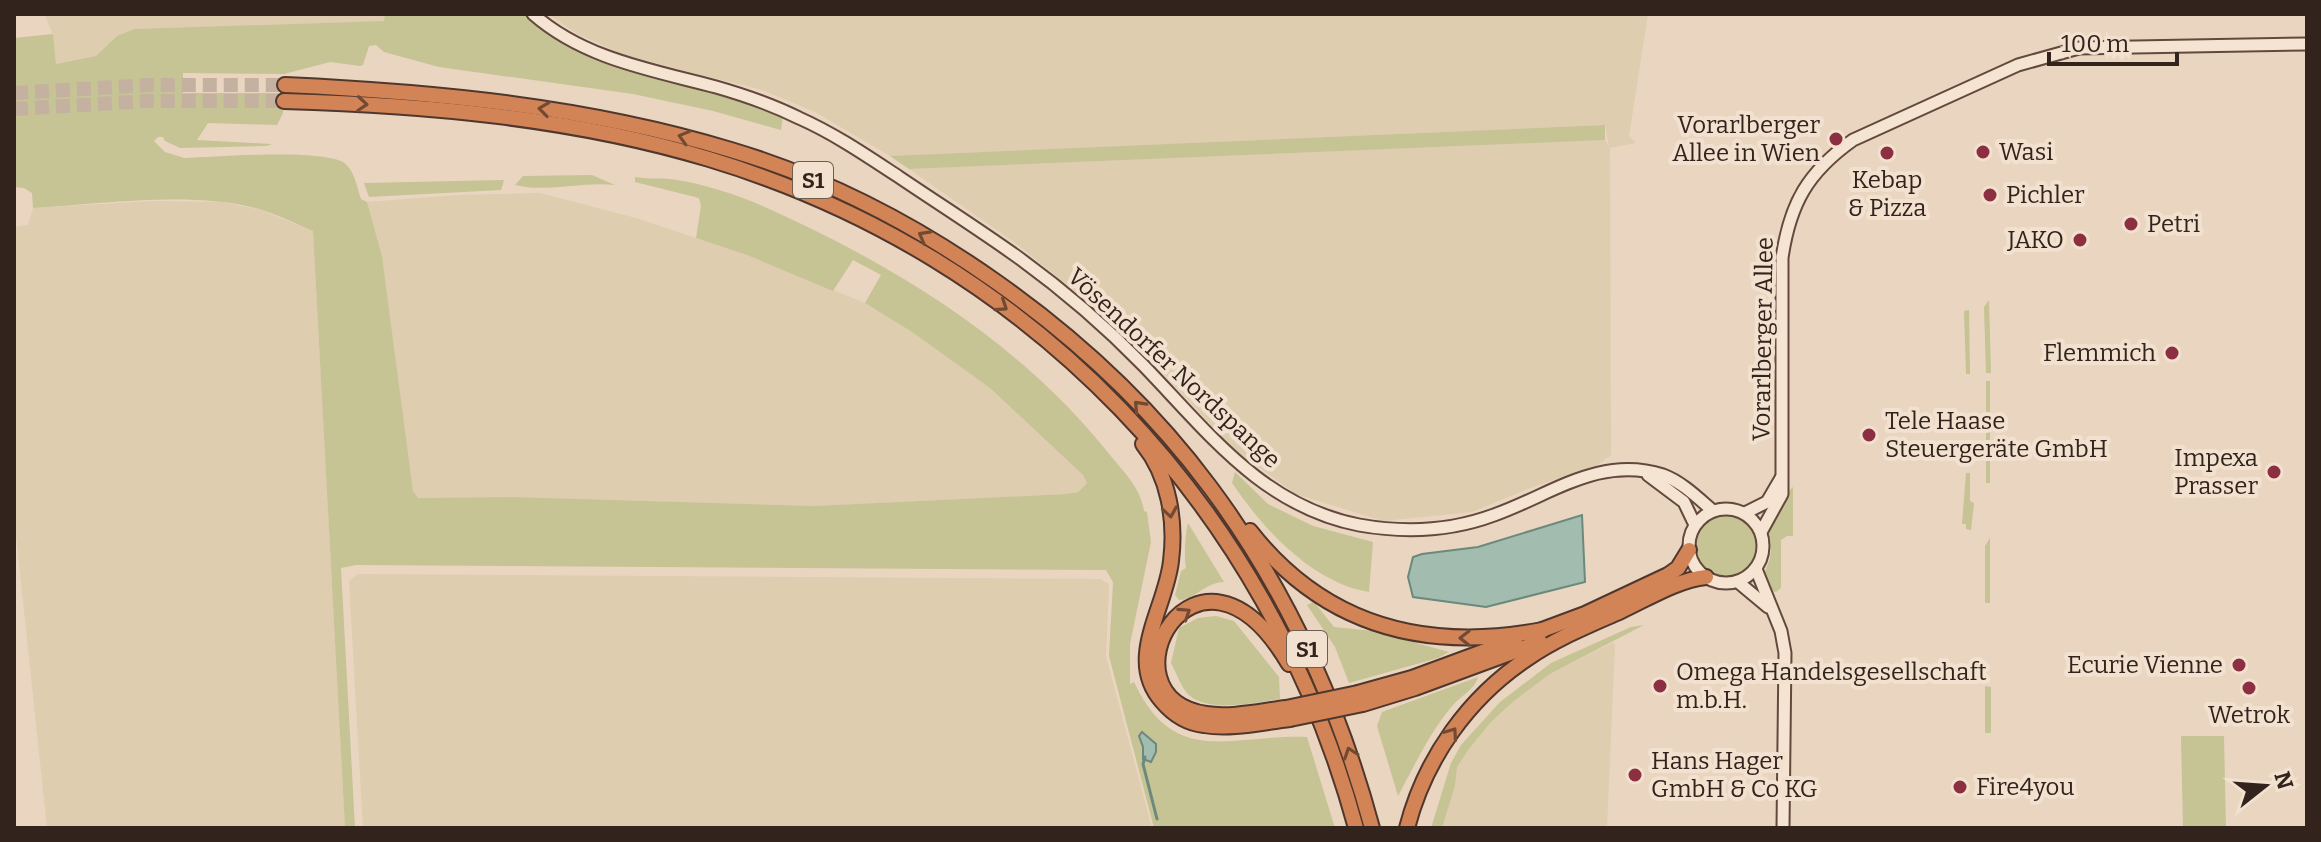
<svg xmlns="http://www.w3.org/2000/svg" width="2321" height="842" viewBox="0 0 2321 842" font-family="Bitter,serif">
<rect width="100%" height="100%" fill="#e9d5c0"/>
<g fill="#decdae">
<path d="M44 14H385V21L134 29 117 36 97 56 56 64 53 34Z"/>
<path d="M548 14H1648L1629 136 1636 143 1610 148 1611 455 1597 465 1530 488 1472 512 1383 521 1296 494 1232 448 1126 332 1014 242 909 169 1605 140 1609 146 1605 125 890 156 815 112 762 90 624 55 576 33Z"/>
<path d="M540 193 636 218 747 255 865 303 912 332 990 388 1083 475 1087 483 1077 492 1066 494 815 506 514 497 418 498 413 491 382 256 367 202 459 195Z"/>
<path d="M153 201 223 202 261 210 313 231 345 828H47L14 516V227L28 225 33 208Z"/>
<path d="M358 574 1100 579 1109 584 1106 656 1152 828H363L349 581Z"/>
<path d="M1612 643 1615 644 1607 828H1442L1455 786 1457 767 1469 749 1491 722 1514 701 1550 674Z"/>
</g>
<g fill="#c6c395">
<path d="M385 14H523L565 43 605 62 721 93 783 115 781 130 713 111 633 94 439 67 384 52 376 45 369 46 363 65 360 66 330 62 284 74 183 73V93H284L283 113 277 125 208 123 197 140 272 144 266 146 180 148 165 141 163 137H158L154 141 165 152 184 158C220 157 310 149 341 161 354 167 357 187 361 199L367 202 382 256 413 491 418 498 514 497 815 506 1066 494 1078 492 1087 483 1083 475 990 388 912 332 865 303 881 275 853 260 833 291 747 255 696 238 701 206 699 198 635 182V177C650 180 663 177 677 180 703 184 734 194 758 204 890 262 1020 341 1110 455 1124 472 1141 489 1144 511L1147 512 1151 542 1130 644V684L1134 682C1174 769 1233 734 1307 737L1335 828H1154L1109 656 1113 582 1106 570 356 565 341 568 355 828H345L313 231C296 224 279 215 262 210 198 190 100 204 33 208L32 193 24 188 14 187V65L16 64 14 38 53 34 56 64 96 56 117 36 134 29 384 21Z"/>
<path d="M1605 125V140L909 169 890 156Z"/>
<path d="M592 175 615 185C582 181 547 193 515 185L523 176Z"/>
<path d="M504 180 501 190 369 197 364 183Z"/>
<path d="M1989 300 1991 373H1986L1984 307Z"/>
<path d="M1969 310 1970 374H1966L1964 311Z"/>
<rect x="1986" y="381" width="4" height="102"/>
<path d="M1235 472 1268 504 1313 526 1373 542 1369 592C1362 590 1353 589 1346 586 1298 567 1260 524 1232 483Z"/>
<path d="M1966 473H1970V501L1974 503 1971 530 1966 529V524H1962Z"/>
<path d="M1793 487V536H1787L1781 540V588L1776 592 1771 591 1764 576C1765 569 1768 565 1770 558 1772 549 1769 541 1769 532 1769 524 1788 490 1793 487Z"/>
<circle cx="1726" cy="546" r="30"/>
<path d="M1188 523 1224 582C1206 582 1194 600 1179 600L1175 595 1181 571 1186 568C1184 556 1185 534 1188 523Z"/>
<path d="M1990 538V603H1985V546Z"/>
<path d="M1314 602 1334 627 1373 631 1449 652 1438 658 1349 683 1335 647 1307 605Z"/>
<path d="M1216 616 1234 621 1279 677 1280 699C1255 703 1204 714 1186 692 1180 684 1176 672 1171 663L1179 628 1198 618Z"/>
<path d="M1644 625 1550 674 1514 701 1491 722 1469 749 1457 767 1455 786 1442 828H1431L1451 763 1461 745 1500 702 1551 663 1631 627Z"/>
<path d="M1478 677C1475 689 1462 695 1454 704 1430 731 1415 765 1398 796L1377 726 1382 712Z"/>
<path d="M1985 686 1991 687V733H1985Z"/>
<path d="M2181 736H2224L2226 828H2183Z"/>
</g>
<g fill="#a3bcb0" stroke="#6b897c" stroke-width="2">
<path d="M1582 515 1585 582 1486 607 1413 597 1408 577 1413 557 1422 554 1478 547Z"/>
<path d="M1142 732 1156 744V752L1151 762 1143 759V747L1139 736Z"/>
</g>
<g fill="none" stroke-linecap="round" stroke-linejoin="round">
<path stroke="#6b897c" stroke-width="3" d="M1145 757 1143 764 1157 819"/>
<g stroke="#c4b19f" stroke-width="14" stroke-dasharray="14 7" stroke-linecap="butt">
<path d="M14 93 149 85H285"/>
<path d="M14 109 150 101H284"/>
</g>
<defs>
<g id="secondary">
<path d="M533 14C584 59 652 70 716 87 744 95 773 105 799 118 835 134 867 156 899 177 939 204 980 230 1019 258 1063 290 1105 326 1143 365 1208 432 1262 506 1359 525 1404 533 1451 531 1494 515 1551 495 1599 455 1663 475 1682 482 1698 498 1713 511"/>
<path d="M1648 475 1684 502 1695 525"/>
<circle cx="1726" cy="546" r="37"/>
<path d="M1745 513 1767 502 1781 478"/>
<path d="M1761 532 1782 494V258C1790 203 1808 172 1853 140L2018 65 2079 48 2307 44"/>
<path d="M1756 569 1781 631 1785 653 1783 828"/>
<path d="M1738 582 1768 607"/>
</g>
<g id="highway">
<path d="M285 85C435 92 586 106 731 150 912 204 1097 335 1210 487 1286 589 1339 706 1372 828"/>
<path d="M284 101C426 105 573 118 709 159 1031 256 1268 505 1356 828"/>
<path d="M1143 444C1169 476 1176 521 1171 561 1166 608 1125 659 1162 701 1173 714 1187 723 1204 725 1231 730 1263 722 1290 719"/>
<path d="M1250 531C1325 627 1427 652 1543 630"/>
<path d="M1534 633 1585 614 1668 575 1678 568 1689 550"/>
<path d="M1358 693 1412 678 1515 640"/>
<path d="M1363 704 1415 688 1540 642"/>
<path d="M1286 708C1261 711 1231 718 1206 714 1095 697 1196 506 1289 664"/>
<path d="M1407 828C1425 758 1469 697 1528 658 1557 638 1590 625 1621 611 1647 599 1677 580 1706 577"/>
</g>
</defs>
<use href="#secondary" stroke="#63493d" stroke-width="15"/>
<use href="#highway" stroke="#4f372e" stroke-width="18"/>
<use href="#secondary" stroke="#f5e4d2" stroke-width="11"/>
<use href="#highway" stroke="#d38456" stroke-width="14"/>
<defs>
<g id="highway-bridge">
<path d="M1286 708 1358 693"/>
<path d="M1290 719 1363 704"/>
</g>
</defs>
<use href="#highway-bridge" stroke="#4f372e" stroke-width="18" stroke-linecap="butt"/>
<use href="#highway-bridge" stroke="#d38456" stroke-width="14"/>
</g>
<defs><path id="oneway-chevron" d="M-2-3.5L2.5 0L-2 3.5" fill="none" stroke-width="1.6" stroke-linecap="round" stroke-linejoin="round" transform="scale(2)"/></defs>
<g stroke="#724a34">
<use href="#oneway-chevron" transform="translate(362 104) rotate(4)"/>
<use href="#oneway-chevron" transform="translate(544 109) rotate(-172)"/>
<use href="#oneway-chevron" transform="translate(684 137) rotate(-164)"/>
<use href="#oneway-chevron" transform="translate(924 236) rotate(-151)"/>
<use href="#oneway-chevron" transform="translate(1002 306) rotate(34)"/>
<use href="#oneway-chevron" transform="translate(1139 406) rotate(-133)"/>
<use href="#oneway-chevron" transform="translate(1170 512) rotate(81)"/>
<use href="#oneway-chevron" transform="translate(1185 613) rotate(-33)"/>
<use href="#oneway-chevron" transform="translate(1465 638) rotate(-179)"/>
<use href="#oneway-chevron" transform="translate(1452 733) rotate(-55)"/>
<use href="#oneway-chevron" transform="translate(1350 753) rotate(-109)"/>
</g>
<g fill="#8b2f41" stroke="#f2e1cf" stroke-width="3">
<circle cx="1836" cy="139" r="8"/>
<circle cx="1983" cy="152" r="8"/>
<circle cx="1887" cy="153" r="8"/>
<circle cx="1990" cy="195" r="8"/>
<circle cx="2131" cy="224" r="8"/>
<circle cx="2080" cy="240" r="8"/>
<circle cx="2172" cy="353" r="8"/>
<circle cx="1869" cy="435" r="8"/>
<circle cx="2274" cy="472" r="8"/>
<circle cx="2239" cy="665" r="8"/>
<circle cx="1660" cy="686" r="8"/>
<circle cx="2249" cy="688" r="8"/>
<circle cx="1635" cy="775" r="8"/>
<circle cx="1960" cy="787" r="8"/>
</g>
<g text-anchor="middle" dominant-baseline="central" stroke-width="8" stroke-linejoin="round" paint-order="stroke">
<g fill="#f2e1cf" stroke="#6c5c52" stroke-width="2">
<rect x="793" y="162" width="40" height="36" rx="6"/>
<rect x="1287" y="631" width="40" height="36" rx="6"/>
</g>
<g font-size="22" font-weight="bold" fill="#32231d">
<text x="813" y="180">S1</text>
<text x="1307" y="649">S1</text>
</g>
<g font-size="24" fill="#32231d" stroke="#f2e1cf" text-anchor="start">
<text x="1820" y="125" text-anchor="end">Vorarlberger<tspan x="1820" dy="28">Allee in Wien</tspan></text>
<text x="1999" y="152">Wasi</text>
<text x="1887" y="180" text-anchor="middle">Kebap<tspan x="1887" dy="28">&amp; Pizza</tspan></text>
<text x="2006" y="195">Pichler</text>
<text x="2147" y="224">Petri</text>
<text x="2064" y="240" text-anchor="end">JAKO</text>
<text x="2156" y="353" text-anchor="end">Flemmich</text>
<text x="1885" y="421">Tele Haase<tspan x="1885" dy="28">Steuergeräte GmbH</tspan></text>
<text x="2258" y="458" text-anchor="end">Impexa<tspan x="2258" dy="28">Prasser</tspan></text>
<text x="2223" y="665" text-anchor="end">Ecurie Vienne</text>
<text x="1676" y="672">Omega Handelsgesellschaft<tspan x="1676" dy="28">m.b.H.</tspan></text>
<text x="2249" y="715" text-anchor="middle">Wetrok</text>
<text x="1651" y="761">Hans Hager<tspan x="1651" dy="28">GmbH &amp; Co KG</tspan></text>
<text x="1976" y="787">Fire4you</text>
</g>
<g font-size="24" fill="#32231d" stroke="#f2e1cf">
<text transform="translate(1763 339) rotate(-89)">Vorarlberger Allee</text>
<text transform="translate(1174 368) rotate(43)">Vösendorfer Nordspange</text>
</g>
</g>
<rect width="2321" height="842" fill="none" stroke="#32231d" stroke-width="32"/>
<g transform="translate(2265 786) rotate(73)" stroke="#f2e1cf" stroke-width="6" paint-order="stroke">
<path d="M0-6L14 30L0 20L-14 30Z" fill="#32231d"/>
<text y="-12" font-size="22" font-weight="bold" text-anchor="middle" fill="#32231d">N</text>
</g>
<path d="M2049 52v12h128v-12" fill="none" stroke="#32231d" stroke-width="4"/>
<text x="2061" y="52" font-size="24" fill="#32231d" stroke="#f2e1cf" stroke-width="6" paint-order="stroke">100 m</text>
</svg>
